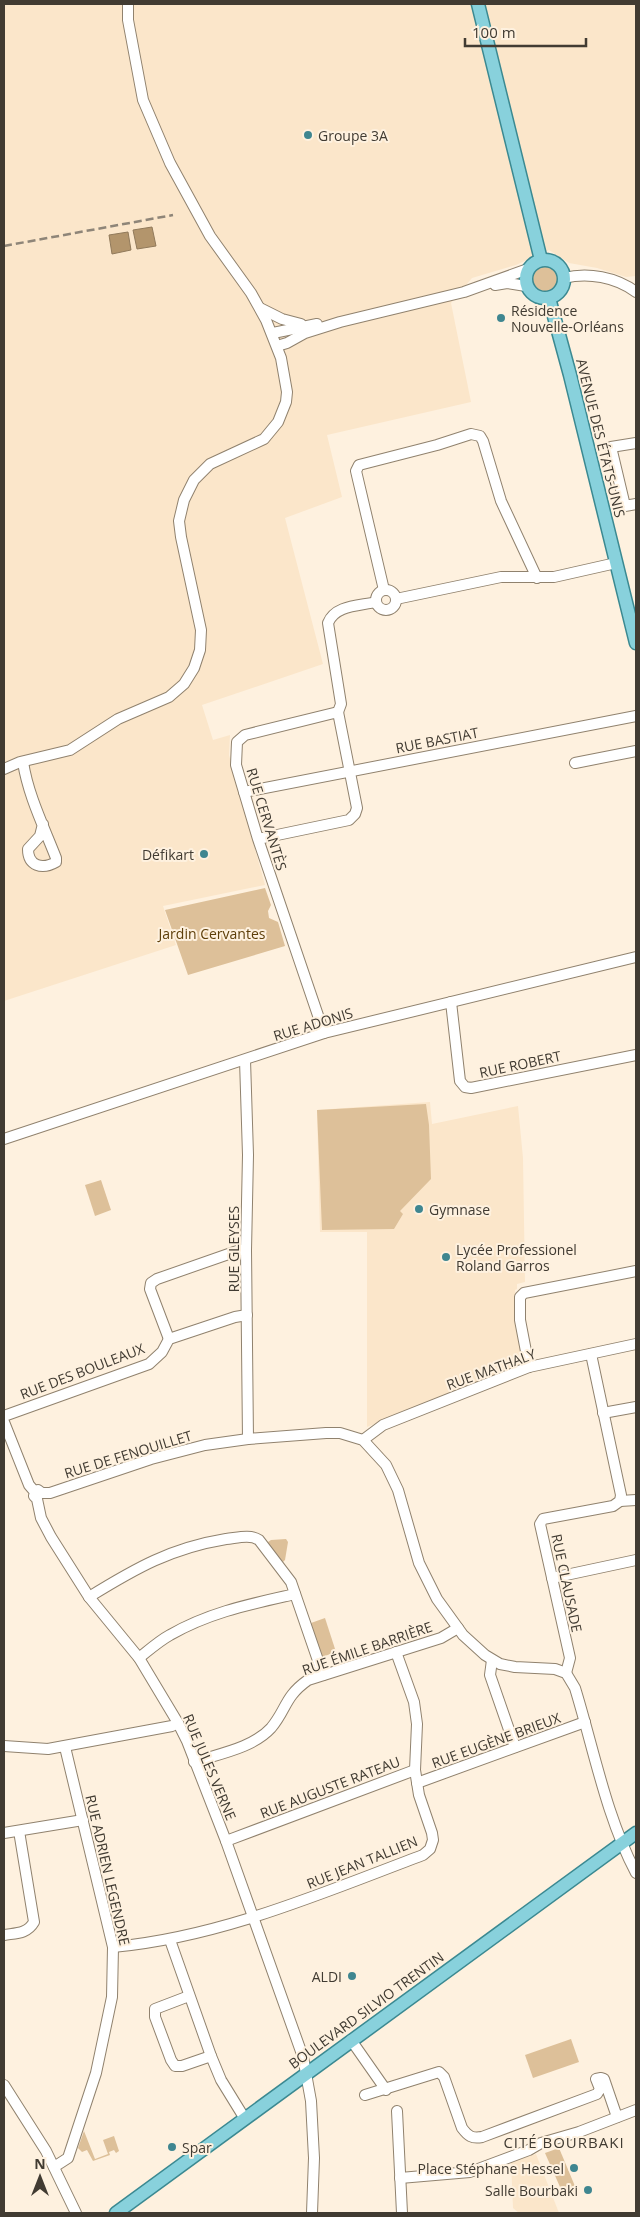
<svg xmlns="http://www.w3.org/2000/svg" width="640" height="2217" viewBox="0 0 640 2217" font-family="'Open Sans',sans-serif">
<rect width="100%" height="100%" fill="#fef1df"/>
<g fill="#fbe6ca">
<path d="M4 4H636V276L626 277 597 268 569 263 549 250 516 265 472 278 451 303 471 402 327 435 342 497 285 518 323 664 202 705 213 740 230 735 229 755 265 885 163 906 176 945 4 1001Z"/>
<path d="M430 1102 432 1124 518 1106 523 1158 525 1282 517 1284V1289L515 1290V1326L523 1359 520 1366 367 1427V1232H320L317 1110Z"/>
<path d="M536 2154 559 2213H519L513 2208 511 2162Z"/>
</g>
<g fill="#ddc099">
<circle cx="545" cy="279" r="13"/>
<path d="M265 888 271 905 268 911 269 918 278 922 285 946 188 975 165 910Z"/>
<path d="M426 1104 429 1125 431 1179 400 1211 403 1214 394 1229 322 1230 317 1110Z"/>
<path d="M101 1180 111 1210 95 1216 85 1185Z"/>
<path d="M286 1539 288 1542 285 1560 283 1562 268 1545V1542L271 1540Z"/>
<path d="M325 1618 336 1652 322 1657 311 1623Z"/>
<path d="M571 2039 579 2062 533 2078 525 2055Z"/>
<path d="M84 2131 95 2159 108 2154 103 2140 114 2136 119 2151 116 2153 114 2150 109 2152 110 2155 93 2161 87 2150 82 2152 78 2148Z"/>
<path d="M559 2148 577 2191 564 2196 545 2153Z"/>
</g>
<g fill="#b3956c" stroke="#917a5b">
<path d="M152 227 156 246 137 249 133 230Z"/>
<path d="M128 232 131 250 112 254 109 235Z"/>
</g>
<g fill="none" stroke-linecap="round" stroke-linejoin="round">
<defs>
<g id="minor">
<path d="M564 278C588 272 616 277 636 292"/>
<path d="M495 285 507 283 526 286"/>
<path d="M260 308 282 319 301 324"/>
<path d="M273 333 317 324"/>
<path d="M277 346 287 343 305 333 340 322 464 292 528 269"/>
<path d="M636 443 611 447 625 506 636 504"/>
<path d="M384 590 356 471 359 465 437 445 471 434 480 436 483 441 501 501 537 578"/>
<circle cx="386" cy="600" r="10"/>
<path d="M396 599 501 577H554L616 563"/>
<path d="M338 712 341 704 328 623C335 605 359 606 376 602"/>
<path d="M23 762C28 795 44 827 56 858V862C42 870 28 866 28 849L40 836 43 824"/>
<path d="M575 763 636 751"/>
<path d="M4 769 20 762 70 750 118 719 169 697 184 684 194 668 200 650 201 630 181 537 179 521 184 500 194 480 210 464 264 439 278 422 286 402 287 392 281 358 266 320 251 293 210 236 170 163 143 100 128 20V4"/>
<path d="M244 792 636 716"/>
<path d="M258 839 349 820 355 814 357 808 338 712 245 735 237 742 236 765 258 839 324 1033"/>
<path d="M451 1002 460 1081 465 1087 471 1088 636 1055"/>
<path d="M245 1060 248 1155 246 1250 248 1439"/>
<path d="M4 1139 324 1033 636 957"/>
<path d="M169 1339 150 1289 151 1283 157 1279 240 1250H246"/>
<path d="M529 1367 520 1320V1297L524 1293 636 1271"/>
<path d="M603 1413 636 1407"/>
<path d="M4 1416 149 1364 162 1352 169 1339 235 1317 247 1315"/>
<path d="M4 1422 29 1485 35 1492 34 1496 37 1499 41 1518 51 1537 89 1597 139 1658 178 1723 187 1741 226 1841 303 2057 311 2101 314 2158 312 2213"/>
<path d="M363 1440 383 1425 529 1367 636 1344"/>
<path d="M35 1492 38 1490 42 1493H50L151 1459 205 1445 248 1439 326 1433H340L363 1440 386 1465 398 1490 419 1563 437 1599 463 1635 485 1655 500 1664 515 1667 555 1669 566 1673 575 1688C594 1750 606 1816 636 1873"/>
<path d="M620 1501 636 1500"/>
<path d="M552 1578 636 1560"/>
<path d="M89 1597C136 1568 171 1548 226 1539 237 1538 250 1534 259 1540L291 1582 323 1675"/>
<path d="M139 1658C149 1650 159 1641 170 1635 210 1612 251 1604 295 1594"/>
<path d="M492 1660 490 1675 515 1747"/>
<path d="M566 1673 570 1658 540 1524 543 1519 613 1506 620 1501 621 1495 591 1354"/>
<path d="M4 1746 48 1749 172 1726 178 1723"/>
<path d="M194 1762C218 1754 253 1748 271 1728 287 1709 284 1697 308 1680L441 1638 458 1628"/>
<path d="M417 1783 585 1722"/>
<path d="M4 1833 83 1820"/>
<path d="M226 1841 415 1770"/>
<path d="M4 1935C16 1933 27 1934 34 1922L19 1831"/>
<path d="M170 1940 211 2056 221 2080 245 2119"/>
<path d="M113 1947C221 1937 322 1893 423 1855L430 1849 433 1840 432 1833 419 1795 415 1770 417 1724 414 1702 396 1652"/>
<path d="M189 1996 155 2009V2017L171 2060 175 2066H182L211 2056"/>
<path d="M351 2040 386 2090"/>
<path d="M4 2085 46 2151 76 2213"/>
<path d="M365 2095 439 2072 444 2077 462 2128C468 2136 472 2139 482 2137L597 2094 600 2089 596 2079 601 2078 604 2079 617 2117"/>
<path d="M397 2111 402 2213"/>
<path d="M54 2167 68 2158 96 2073 112 1997 113 1947 65 1747"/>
<path d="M400 2178 470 2172 529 2150 541 2143 579 2132 636 2110"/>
</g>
<g id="major">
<path d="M478 4 541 260"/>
<circle cx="545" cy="279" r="19"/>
<path d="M549 298 570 375 636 643"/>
<path d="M116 2213 636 1833"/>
</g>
</defs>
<use href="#minor" stroke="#90826e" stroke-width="12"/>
<use href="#major" stroke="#3b8991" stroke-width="15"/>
<use href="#minor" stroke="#fff" stroke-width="10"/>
<use href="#major" stroke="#88d1dc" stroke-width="12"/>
<path stroke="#8e8578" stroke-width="2.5" stroke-dasharray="8 4" stroke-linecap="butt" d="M4 246 173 215"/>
</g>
<g fill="#3f8690" stroke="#fef1df" stroke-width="2">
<circle cx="308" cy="135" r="5"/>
<circle cx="501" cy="318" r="5"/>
<circle cx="204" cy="854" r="5"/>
<circle cx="419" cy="1209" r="5"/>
<circle cx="446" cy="1257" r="5"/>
<circle cx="352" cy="1976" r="5"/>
<circle cx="172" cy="2147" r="5"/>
<circle cx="574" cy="2168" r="5"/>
<circle cx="588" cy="2190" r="5"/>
</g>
<g text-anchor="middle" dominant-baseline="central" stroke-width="4" stroke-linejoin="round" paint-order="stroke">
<g font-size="14" fill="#413b32" stroke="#fef1df" text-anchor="start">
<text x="318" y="135">Groupe 3A</text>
<text x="511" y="310">Résidence<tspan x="511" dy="16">Nouvelle-Orléans</tspan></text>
<text x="194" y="854" text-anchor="end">Défikart</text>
<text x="429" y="1209">Gymnase</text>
<text x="456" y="1249">Lycée Professionel<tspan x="456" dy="16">Roland Garros</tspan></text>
<text x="342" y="1976" text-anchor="end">ALDI</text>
<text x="182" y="2147">Spar</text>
<text x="564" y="2168" text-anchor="end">Place Stéphane Hessel</text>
<text x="578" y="2190" text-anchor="end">Salle Bourbaki</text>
</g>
<g font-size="14" fill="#413b32" stroke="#fef1df">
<text transform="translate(601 438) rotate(76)">AVENUE DES ÉTATS-UNIS</text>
<text transform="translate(437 740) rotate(-11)">RUE BASTIAT</text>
<text transform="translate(267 819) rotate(73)">RUE CERVANTÈS</text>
<text transform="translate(313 1024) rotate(-17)">RUE ADONIS</text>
<text transform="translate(520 1064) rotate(-12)">RUE ROBERT</text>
<text transform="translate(233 1249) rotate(-90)">RUE GLEYSES</text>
<text transform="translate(491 1369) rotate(-20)">RUE MATHALY</text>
<text transform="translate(82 1371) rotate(-21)">RUE DES BOULEAUX</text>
<text transform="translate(128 1454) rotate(-17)">RUE DE FENOUILLET</text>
<text transform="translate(567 1583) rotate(78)">RUE CLAUSADE</text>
<text transform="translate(367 1648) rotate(-19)">RUE ÉMILE BARRIÈRE</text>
<text transform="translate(496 1740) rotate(-20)">RUE EUGÈNE BRIEUX</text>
<text transform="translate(210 1767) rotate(67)">RUE JULES VERNE</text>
<text transform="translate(330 1787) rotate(-21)">RUE AUGUSTE RATEAU</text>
<text transform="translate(362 1862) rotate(-22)">RUE JEAN TALLIEN</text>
<text transform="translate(108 1870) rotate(77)">RUE ADRIEN LEGENDRE</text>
<text transform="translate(366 2010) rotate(-36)">BOULEVARD SILVIO TRENTIN</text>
</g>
<g font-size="14" fill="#5d3e09" stroke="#fef1df">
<text x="212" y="933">Jardin Cervantes</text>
</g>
<g font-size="15" letter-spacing="1" fill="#413b32" stroke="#fef1df">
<text x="564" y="2142">CITÉ BOURBAKI</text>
</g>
</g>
<rect width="640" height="2217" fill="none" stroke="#413b32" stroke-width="10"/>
<g transform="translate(40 2177)" stroke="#fef1df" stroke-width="4" paint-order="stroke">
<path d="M0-4L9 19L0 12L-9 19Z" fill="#413b32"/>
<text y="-8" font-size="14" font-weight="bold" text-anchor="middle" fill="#413b32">N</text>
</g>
<path d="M465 38v8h121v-8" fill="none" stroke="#413b32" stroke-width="2.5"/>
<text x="472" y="38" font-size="15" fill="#413b32" stroke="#fef1df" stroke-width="4" paint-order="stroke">100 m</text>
</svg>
